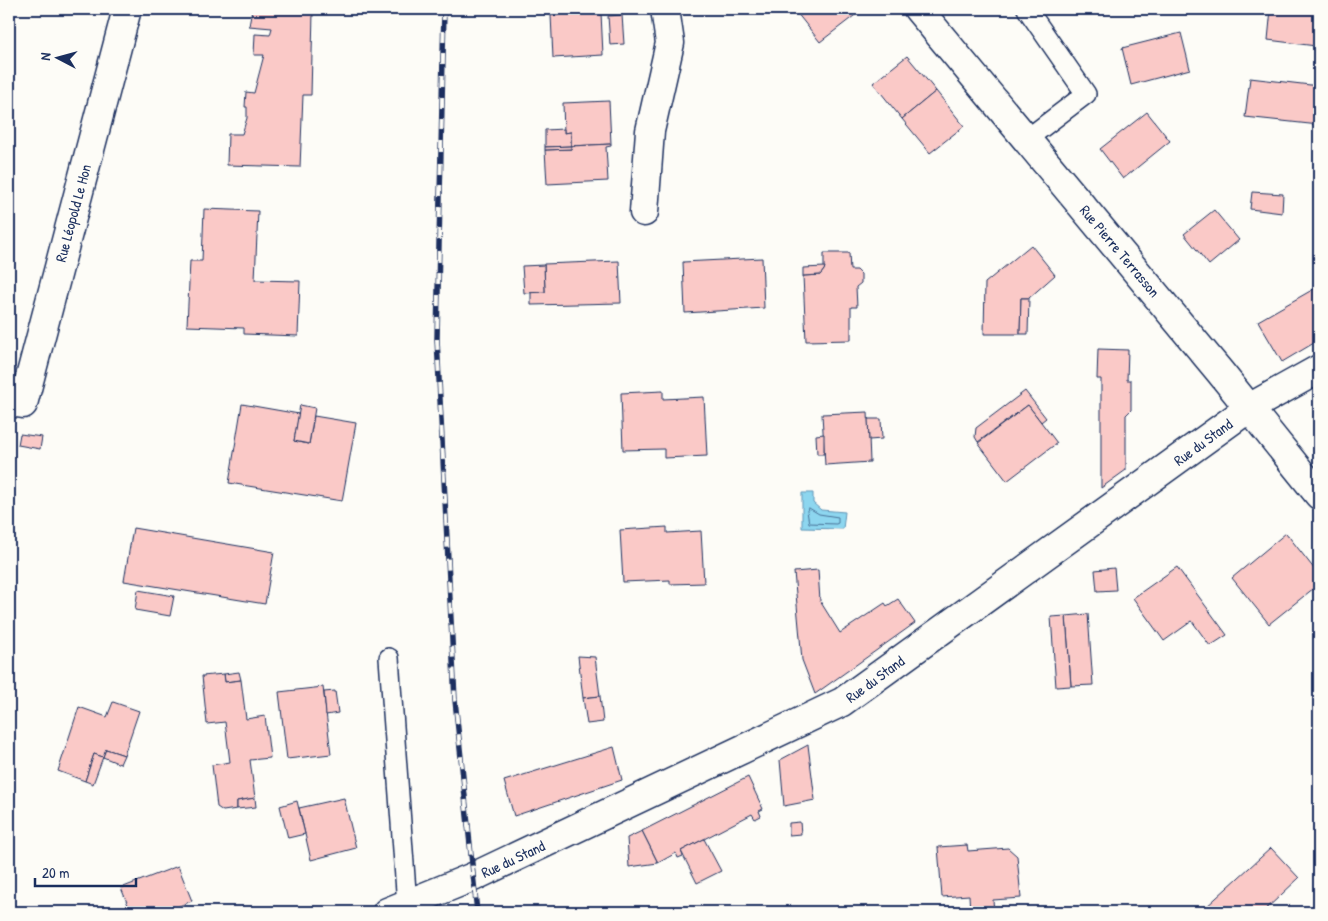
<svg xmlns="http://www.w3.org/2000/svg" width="1328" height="921" viewBox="0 0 1328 921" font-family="'Patrick Hand',sans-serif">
<rect width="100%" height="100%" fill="#fdfcf7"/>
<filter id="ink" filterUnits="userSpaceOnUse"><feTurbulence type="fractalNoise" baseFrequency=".02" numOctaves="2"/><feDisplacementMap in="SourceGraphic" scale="10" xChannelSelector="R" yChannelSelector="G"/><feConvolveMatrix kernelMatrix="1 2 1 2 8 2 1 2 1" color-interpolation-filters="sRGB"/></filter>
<g filter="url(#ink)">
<path fill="#8dd6ef" stroke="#5f93b5" d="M802 493H813V503L821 510 845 512 843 529 802 528Z"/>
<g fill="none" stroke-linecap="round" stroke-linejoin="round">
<path stroke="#497298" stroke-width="1" d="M809 508 819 514 838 517V523L836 524 809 523 807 511Z"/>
</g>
<g fill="#fac9c7" stroke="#1b2f5e">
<path d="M803 9H863L820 42 797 13Z"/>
<path d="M1271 9H1319L1316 46 1268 40Z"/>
<path d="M252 10 313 12 311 95H303L300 167 227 165 228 134H242L247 118V107H245L246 92 254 93 264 55H254L255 34 270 35 272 28 249 26Z"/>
<path d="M601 13 603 55 553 58 551 15Z"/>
<path d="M622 15 624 44 610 45 608 16Z"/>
<path d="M1181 33 1190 69 1131 85 1122 48Z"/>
<path d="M907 56 936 91 902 119 873 83Z"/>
<path d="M1250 78 1319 86V125L1245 117Z"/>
<path d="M936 91 964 126 930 153 902 119Z"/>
<path d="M609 101 611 144 571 146V132L564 133 563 103Z"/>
<path d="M1147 112 1170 141 1123 179 1100 149Z"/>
<path d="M564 129V133L571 132V146L545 147V130Z"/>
<path d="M611 144V146L606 147 608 181 547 184 545 150 571 149V146Z"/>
<path d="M571 146V149L545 150V147Z"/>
<path d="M1252 192 1283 194 1282 213 1250 209Z"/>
<path d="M204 209 258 211 255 280 300 281 298 336 244 334V328L187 326 190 261H202Z"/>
<path d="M1214 210 1239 240 1209 265 1184 234Z"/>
<path d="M1031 245 1055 275 1029 298H1021L1020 334H984L985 283Z"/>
<path d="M824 253H849L850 270H857L861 274V283L856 287 857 307H851V340L806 341 803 276 820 275 824 270Z"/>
<path d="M762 258 764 308 685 313 683 262Z"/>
<path d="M619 261 621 303 531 305V292H545L544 264Z"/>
<path d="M544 265 545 292 524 293 522 266Z"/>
<path d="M825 267 824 270 820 275 803 276V268Z"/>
<path d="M1319 286V340L1282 362 1258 321Z"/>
<path d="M1021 298H1029L1028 334H1020Z"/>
<path d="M1098 349 1128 350 1127 380H1131V410L1126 415V470L1101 488V379H1097Z"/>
<path d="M663 391V399L704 397 707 456 664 458V449L623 450 621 393Z"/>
<path d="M1025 391 1046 418 1041 422 1028 405 978 442 975 437 976 428Z"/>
<path d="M242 404 299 414 294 441 309 444 314 416 356 423 342 501 229 483Z"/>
<path d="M300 405 315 408 309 444 294 441Z"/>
<path d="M1028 405 1057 443 1007 481 978 443Z"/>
<path d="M868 412 870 462 825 465 822 414Z"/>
<path d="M868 419H881L882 439 869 440Z"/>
<path d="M20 434 42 437 40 449 18 445Z"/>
<path d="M824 434V454H817L816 435Z"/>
<path d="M667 527V533L701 531 704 583 670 584V580L623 582 620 530Z"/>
<path d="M133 528 274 552 265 604 124 581Z"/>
<path d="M1286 533 1319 575V584L1269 624 1232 578Z"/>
<path d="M1177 567 1227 635 1210 646 1192 621 1164 641 1133 598Z"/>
<path d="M1114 568 1116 590 1097 591 1095 570Z"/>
<path d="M818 570 820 601 840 633 885 603 887 606 898 599 915 623 815 694 802 660 794 572Z"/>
<path d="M138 590 174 596 170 616 135 610Z"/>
<path d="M1088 614 1093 685 1071 686 1066 616Z"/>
<path d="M1066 616 1071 686 1056 687 1051 617Z"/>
<path d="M578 656 595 657 600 696 583 698Z"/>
<path d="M239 672 241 680 225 682 224 674Z"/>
<path d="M224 674 225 682 241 680 246 719 265 716 270 758 250 760 255 798 237 801V809L223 811 217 807 212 765 230 762 225 722 207 724 202 676Z"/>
<path d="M323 687 331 754 287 759 279 692Z"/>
<path d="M335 691 338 713 326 715 324 692Z"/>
<path d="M600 696 603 722 587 724 583 698Z"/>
<path d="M113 702 139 711 124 755 106 749 103 757 94 754 85 781 58 771 79 707 107 717Z"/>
<path d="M808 745 815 800 784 806 780 760Z"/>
<path d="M614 747 622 780 514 816 504 781Z"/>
<path d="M106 749 124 755 120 764 103 757Z"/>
<path d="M94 754 103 757 93 784 85 781Z"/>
<path d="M748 777 763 809 759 811 761 816 755 819 752 814 681 851 683 856 678 858 676 853 658 863 642 831Z"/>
<path d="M255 798 256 807 237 809V801Z"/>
<path d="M344 798 356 848 311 860 299 808Z"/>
<path d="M297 801 305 834 288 838 280 806Z"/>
<path d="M800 822 801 834 789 835V823Z"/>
<path d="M642 831 658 863 629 867 627 838Z"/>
<path d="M704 839 721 871 697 883 681 851Z"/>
<path d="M967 845 968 851 1008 848 1017 856 1021 898 993 900 994 912H970L969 895 942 897 938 847Z"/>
<path d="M1271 848 1299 878 1263 912H1209L1205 908Z"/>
<path d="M178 866 192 901 164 912H131L121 888Z"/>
</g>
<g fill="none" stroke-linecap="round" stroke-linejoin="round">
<defs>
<g id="lane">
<path d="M1027 139 1086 94 1027 9"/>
<path d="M389 658 407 905"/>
</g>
<g id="street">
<path d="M918 9 1220 372 1319 495"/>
<path d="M644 212 650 131 670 43 665 9"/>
<path d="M9 402 23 404 127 9"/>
</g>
<path id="secondary" d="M387 912 473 877 842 702 1249 408 1319 369"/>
</defs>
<use href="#lane" stroke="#1b2f5e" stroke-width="22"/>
<use href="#street" stroke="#1b2f5e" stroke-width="31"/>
<use href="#secondary" stroke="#1b2f5e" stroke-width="31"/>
<use href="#lane" stroke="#fdfcf7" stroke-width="19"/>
<use href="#street" stroke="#fdfcf7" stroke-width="28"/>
<use href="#secondary" stroke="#fdfcf7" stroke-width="28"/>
<defs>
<path id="rail" d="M444 9 437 339 455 700 477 912"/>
</defs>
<use href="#rail" stroke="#1b2f5e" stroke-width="5.5"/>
<use href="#rail" stroke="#fdfcf7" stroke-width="4" stroke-dasharray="11" stroke-linecap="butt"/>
</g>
</g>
<g text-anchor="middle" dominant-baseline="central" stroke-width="4" stroke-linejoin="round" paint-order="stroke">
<g font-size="15" fill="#1b2f5e" stroke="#fdfcf7">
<text transform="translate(73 213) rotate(-75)">Rue Léopold Le Hon</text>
<text transform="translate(1120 251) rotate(50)">Rue Pierre Terrasson</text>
<text transform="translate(1203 442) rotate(-36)">Rue du Stand</text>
<text transform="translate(875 679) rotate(-36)">Rue du Stand</text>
<text transform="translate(513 859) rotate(-25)">Rue du Stand</text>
</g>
</g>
<rect width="1328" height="921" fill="none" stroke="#fdfcf7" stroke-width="30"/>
<rect x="15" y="15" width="1298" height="891" fill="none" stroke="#1b2f5e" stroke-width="2" filter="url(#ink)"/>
<g transform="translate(58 58) rotate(276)" stroke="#fdfcf7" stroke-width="4" paint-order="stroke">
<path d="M0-4L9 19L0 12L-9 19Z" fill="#1b2f5e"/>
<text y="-8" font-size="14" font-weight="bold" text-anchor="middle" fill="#1b2f5e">N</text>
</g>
<path d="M35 878v8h101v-8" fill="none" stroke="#1b2f5e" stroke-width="2.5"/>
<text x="42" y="878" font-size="15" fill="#1b2f5e" stroke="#fdfcf7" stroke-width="4" paint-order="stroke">20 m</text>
</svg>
